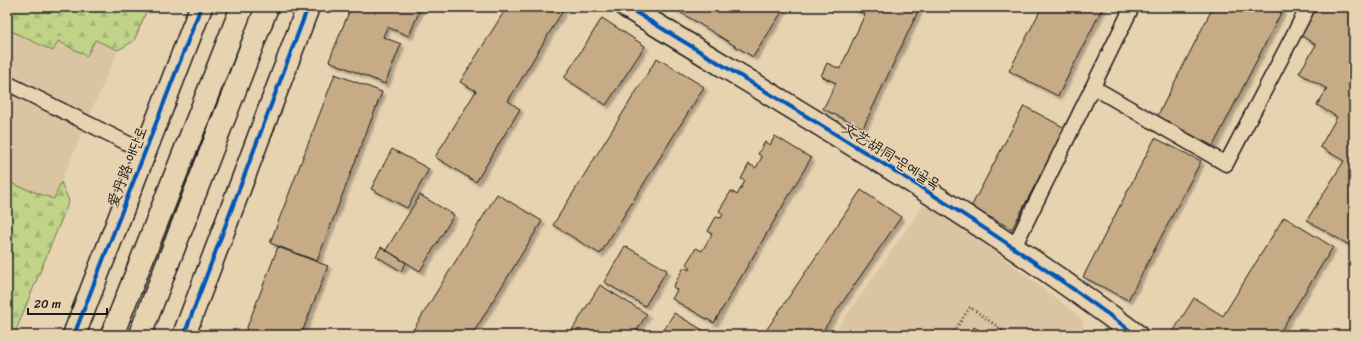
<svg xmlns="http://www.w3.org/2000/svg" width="1361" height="342" viewBox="0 0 1361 342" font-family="Sriracha,'LXGW WenKai TC','Poor Story',sans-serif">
<defs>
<pattern id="forest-firs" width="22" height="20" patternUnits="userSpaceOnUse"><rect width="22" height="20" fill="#c1d388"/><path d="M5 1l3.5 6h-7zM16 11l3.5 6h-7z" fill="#a5b575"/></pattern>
<filter id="shadow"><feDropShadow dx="3.5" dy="3.5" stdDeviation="1" flood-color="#0004"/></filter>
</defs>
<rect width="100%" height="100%" fill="#e8d3b1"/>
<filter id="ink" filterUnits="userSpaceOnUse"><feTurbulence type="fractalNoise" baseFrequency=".025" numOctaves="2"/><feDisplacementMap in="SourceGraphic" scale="8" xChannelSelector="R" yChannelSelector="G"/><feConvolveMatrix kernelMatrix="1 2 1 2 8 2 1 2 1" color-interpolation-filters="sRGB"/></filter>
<g filter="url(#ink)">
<g fill="#dac4a1">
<path d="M7 7H148L134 41 118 50 61 182 69 201 14 335H7Z"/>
<path d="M927 200 1078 315 1084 323 1083 335H833Z"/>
</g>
<g fill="url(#forest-firs)" stroke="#6e7852">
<path d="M7 7H148L134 41 118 50 95 40 87 56 58 41 53 51 9 30 7 27Z"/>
<path d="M7 182 54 199 61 182 69 201 14 335H7Z"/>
</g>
<g fill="#c6ab86" stroke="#1c1c1c" filter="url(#shadow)">
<path d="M351 7H421L409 36 387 27 383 37 401 44 385 84 329 61Z"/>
<path d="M507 7H565L508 101 520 109 476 182 435 157 476 91 460 82Z"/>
<path d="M672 7H785L753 57Z"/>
<path d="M850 7H920L863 128 823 109 836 83 821 76 827 63 840 69 865 14Z"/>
<path d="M1042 7H1103L1058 96 1009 71Z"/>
<path d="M1213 7H1284L1213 146 1157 117Z"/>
<path d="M1323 7H1354V53L1351 58 1354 59V248L1307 220 1344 161 1320 147 1337 117 1317 105 1327 89 1299 73 1316 45 1299 34 1314 11 1319 13Z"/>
<path d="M602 18 645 46 606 105 564 78Z"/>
<path d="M657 58 704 87 600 254 553 225Z"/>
<path d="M335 74 382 92 317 261 270 243Z"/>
<path d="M1024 106 1065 128 1012 229 971 207Z"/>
<path d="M775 136 811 158 714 323 672 299 677 290 673 287 684 267 689 270 691 267 686 264 696 248 702 251 712 234 708 231 716 217 721 218 723 214 719 211 731 191 737 195 745 181 741 179 749 164 756 168 762 157 758 154 765 142 770 145Z"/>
<path d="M1155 138 1201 161 1128 300 1083 277Z"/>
<path d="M392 149 429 169 407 208 371 189Z"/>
<path d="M861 190 901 217 820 335H763Z"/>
<path d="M497 194 542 221 472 335H410Z"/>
<path d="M420 195 454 215 420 271 386 250Z"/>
<path d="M1284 217 1333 247 1278 335H1171L1194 298 1223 316Z"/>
<path d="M625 246 667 270 645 306 604 282Z"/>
<path d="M278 247 328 266 301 335H244Z"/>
<path d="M381 247 406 263 401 271 376 256Z"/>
<path d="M600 285 647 314 634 335H569Z"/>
<path d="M674 313 706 332 704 335H661Z"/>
<path d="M974 327 987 335H969Z"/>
</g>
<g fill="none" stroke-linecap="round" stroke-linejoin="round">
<defs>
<g id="lane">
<path d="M7 83 145 152"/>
<path d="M1093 87 1226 164 1308 7"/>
<path d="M1013 249 1132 7"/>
</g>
<path id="street" d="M627 7C798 112 976 214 1136 335"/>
<g id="secondary">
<path d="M74 335 201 7"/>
<path d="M184 335 308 7"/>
</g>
<g id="primary">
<path d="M112 335 242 7"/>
<path d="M140 335 267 7"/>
</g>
</defs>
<use href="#lane" stroke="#1c1c1c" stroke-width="17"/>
<use href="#street" stroke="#1c1c1c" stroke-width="25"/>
<use href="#secondary" stroke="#1c1c1c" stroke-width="25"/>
<use href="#primary" stroke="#1c1c1c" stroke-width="25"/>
<path stroke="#1c1c1c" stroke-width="2.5" stroke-dasharray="1 3" stroke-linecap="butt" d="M952 335 970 307 1009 335"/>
<use href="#lane" stroke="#e8d3b1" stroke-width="14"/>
<use href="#street" stroke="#e8d3b1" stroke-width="22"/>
<use href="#secondary" stroke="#e8d3b1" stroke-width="22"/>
<use href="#primary" stroke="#e8d3b1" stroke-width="22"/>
<defs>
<g id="cycleway">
<path d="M627 7C798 112 976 214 1136 335"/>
<path d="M74 335 201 7"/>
<path d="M184 335 308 7"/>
</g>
</defs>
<use href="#cycleway" stroke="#e8d3b1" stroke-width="6"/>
<use href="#cycleway" stroke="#0057b8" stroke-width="4"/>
</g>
</g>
<g text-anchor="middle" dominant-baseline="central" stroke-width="3" stroke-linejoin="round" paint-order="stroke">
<g font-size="15" fill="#1c1c1c" stroke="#e8d3b1">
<text transform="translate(891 156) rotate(32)">文艺胡同 문예골목</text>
<text transform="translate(127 167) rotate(-69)">爱丹路 애단로</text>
</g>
</g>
<rect width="1361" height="342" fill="none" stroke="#e8d3b1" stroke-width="24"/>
<rect x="12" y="12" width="1337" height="318" fill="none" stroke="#1c1c1c" stroke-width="1.5" filter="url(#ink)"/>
<path d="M28 308v6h79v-6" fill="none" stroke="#1c1c1c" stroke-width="2"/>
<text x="34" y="308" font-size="12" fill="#1c1c1c" stroke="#e8d3b1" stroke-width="3" paint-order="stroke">20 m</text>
</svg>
